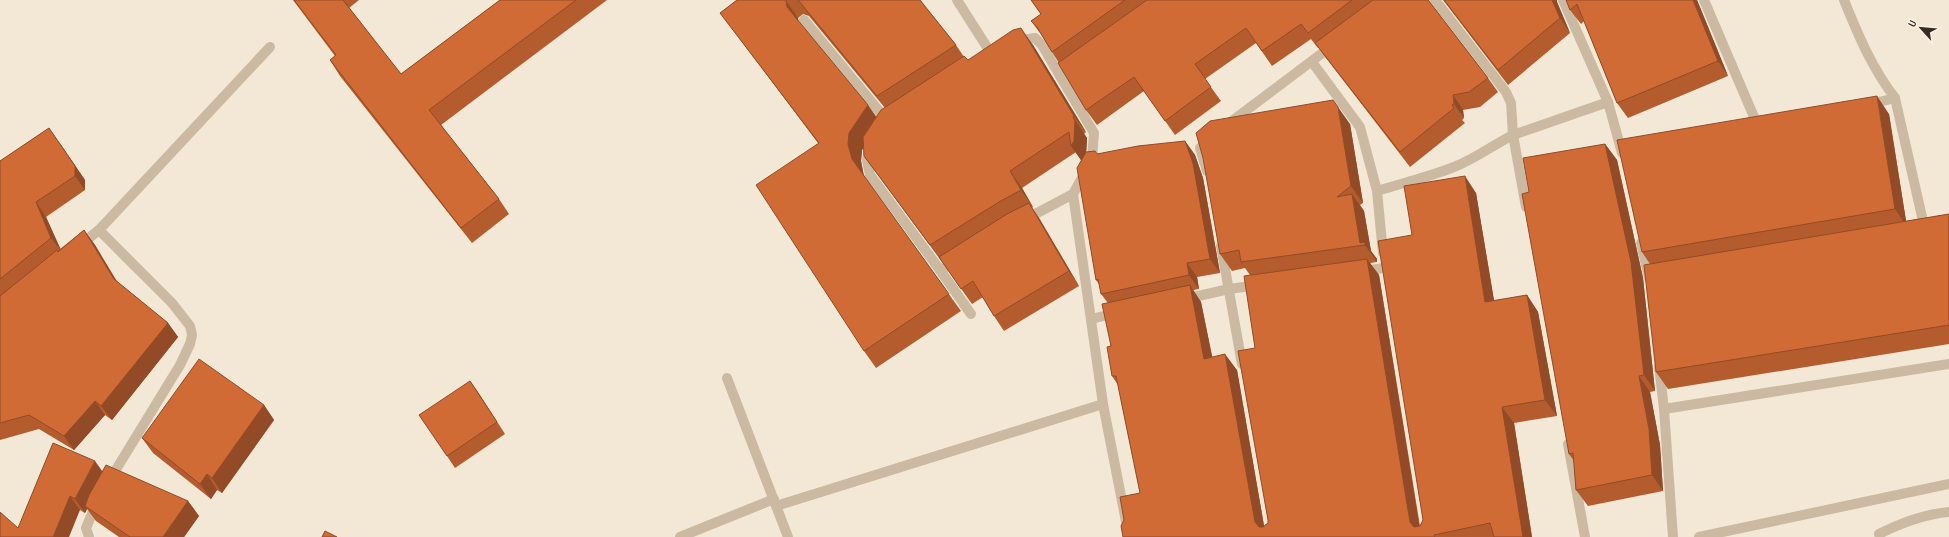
<svg xmlns="http://www.w3.org/2000/svg" width="1949" height="537" viewBox="0 0 1949 537" font-family="'Sofia Sans Condensed',sans-serif">
<rect width="100%" height="100%" fill="#f3e8d6"/>
<g fill="none" stroke-linecap="round" stroke-linejoin="round">
<g stroke="#ccb9a1" stroke-width="10">
<path d="M957 0 992 55 996 53"/>
<path d="M1563 0 1608 102 1622 153"/>
<path d="M1704 0 1757 124"/>
<path d="M1844 0C1858 35 1872 68 1895 98L1867 105"/>
<path d="M804 20 888 122"/>
<path d="M1016 41 1035 38 1042 45 1060 76 1064 73"/>
<path d="M1312 62 1360 127 1377 191"/>
<path d="M1895 98 1925 230"/>
<path d="M1228 124 1333 45"/>
<path d="M870 146 867 160 870 175 940 270 958 261"/>
<path d="M1207 171 1200 148 1210 140"/>
<path d="M1073 194 1103 404 1129 537"/>
<path d="M1526 207 1513 135 1608 102"/>
<path d="M1024 220 1073 194 1092 160 1094 133 1060 76"/>
<path d="M99 230 172 303 190 326 192 335 190 344 180 365 109 481"/>
<path d="M1641 243 1649 278"/>
<path d="M79 246 99 230 270 47"/>
<path d="M1221 246 1242 364"/>
<path d="M1383 253 1377 191C1403 183 1429 177 1454 167 1475 159 1493 145 1513 135L1511 103 1506 92 1435 0"/>
<path d="M940 270 971 314"/>
<path d="M1363 271 1384 268"/>
<path d="M1185 299 1229 289 1258 285"/>
<path d="M1091 319 1116 313"/>
<path d="M1659 366 1664 409 1673 537"/>
<path d="M727 378 788 537"/>
<path d="M1664 409 1949 364"/>
<path d="M1568 444 1585 537"/>
<path d="M776 506 1103 404"/>
<path d="M89 537 86 528 97 502"/>
<path d="M680 537 774 499"/>
<path d="M1699 537 1949 484"/>
<path d="M1880 537 1879 534C1901 523 1925 514 1949 512"/>
</g>
</g>
<g fill="#b45c2e" fill-rule="evenodd">
<path d="M293 0H359L349 8 401 74 500 0H607L441 125 499 199 509 214 472 243 340 76 330 60 335 56Z"/>
<path d="M737 0H920L956 45 964 57 968 60 1033 45 1086 132 1084 134 1087 138 1086 152 1097 154 1185 141 1195 155 1203 178 1220 273 1197 277 1199 289 1193 290 1201 302 1212 357 1237 370 1264 526 1268 523V520L1250 275 1245 268 1232 271 1220 254 1350 124 1363 203 1360 205 1364 211 1371 251 1377 259V262L1370 263 1379 275 1420 526 1423 520 1412 235 1476 193 1494 301 1527 295 1538 312 1557 416 1514 423 1532 537H1123L1140 493 1118 385 1112 376 1108 303 1101 294 1099 284 1096 280 1081 160 1076 152 1022 188 1033 207 1032 208 1039 218 1079 286 1004 331 994 316 983 297 972 304 942 262 864 156V147L862 150 861 161 864 176 961 311 876 368 864 351 818 143 733 30 720 13ZM803 14 809 16 885 108 876 117 798 21V18Z"/>
<path d="M1031 0H1429L1430 2 1488 78 1498 92 1480 107 1463 110 1464 118 1462 120 1465 123 1410 167 1326 58 1318 47V48L1311 39 1272 66 1256 43 1205 79 1221 101 1175 135 1144 91 1097 125 1086 110 1059 63 1052 52 1043 37 1031 21 1041 14Z"/>
<path d="M1443 0H1557V2L1570 33 1508 85Z"/>
<path d="M1566 0H1697L1728 76 1628 118 1617 103 1584 21 1581 24 1570 10Z"/>
<path d="M1889 114 1906 221 1949 214V344L1668 389 1656 372 1650 264 1642 252Z"/>
<path d="M49 128 85 180V190L46 217 60 249 84 230 95 245 116 281 168 323 178 337 112 420 105 415 74 450 39 429 0 440V161Z"/>
<path d="M1605 144 1617 160 1643 278 1655 391 1650 392 1660 445 1663 491 1588 506 1576 490 1574 461 1569 454 1529 192Z"/>
<path d="M470 381 505 434 455 468 447 456Z"/>
<path d="M264 405 274 420 222 493 217 490 211 499 153 453 142 438Z"/>
<path d="M103 472 188 501 199 516 184 537H119L96 521 87 509 85 513 80 510 18 528Z"/>
</g>
<g fill="#924b26">
<path d="M1552 0H1557V2L1570 33 1560 18Z"/>
<path d="M1693 0H1697L1728 76 1718 61Z"/>
<path d="M786 1 798 18 799 24 787 7Z"/>
<path d="M1021 28 1033 45 1086 132 1074 116Z"/>
<path d="M1453 95 1463 110 1464 118 1454 104Z"/>
<path d="M1877 96 1889 114 1907 227 1895 209Z"/>
<path d="M868 105 880 122 862 150 861 161 864 177 852 159 848 144 849 133Z"/>
<path d="M1338 107 1350 124 1363 203 1351 186Z"/>
<path d="M1073 117 1087 138 1086 158 1083 163 1071 146Z"/>
<path d="M1185 141 1195 155 1203 178 1220 273 1210 259Z"/>
<path d="M59 142 85 180V190L75 176Z"/>
<path d="M1605 144 1617 160 1643 278 1655 391 1644 375Z"/>
<path d="M1010 171 1022 188 1033 207 1021 190Z"/>
<path d="M1465 176 1476 193 1497 318 1485 302Z"/>
<path d="M1352 194 1364 211 1371 251 1377 259V262L1365 245 1360 243Z"/>
<path d="M36 202 46 217 62 252 51 238Z"/>
<path d="M1029 203 1039 218 1079 286 1069 271Z"/>
<path d="M84 230 95 245 124 293 114 279Z"/>
<path d="M1367 259 1379 275 1421 537 1410 522Z"/>
<path d="M1187 263 1197 277 1199 289 1189 275Z"/>
<path d="M1190 285 1201 302 1216 375 1204 359Z"/>
<path d="M1527 295 1538 312 1557 416 1545 400Z"/>
<path d="M168 323 178 337 112 420 101 406Z"/>
<path d="M1225 354 1237 370 1266 537 1255 522Z"/>
<path d="M1639 376 1650 392 1660 445 1663 491 1652 475Z"/>
<path d="M470 381 478 392 505 434 497 422Z"/>
<path d="M95 401 105 415 74 450 64 436Z"/>
<path d="M264 405 274 420 222 493 212 478Z"/>
<path d="M1502 407 1514 423 1532 537H1523Z"/>
<path d="M95 461 105 475 85 506 87 509 85 513 75 499Z"/>
<path d="M207 474 217 490 211 499 200 484Z"/>
<path d="M70 496 80 510 69 537H53Z"/>
<path d="M188 501 199 516 184 537H163Z"/>
</g>
<g fill="#d16b36" stroke="#924b26">
<path d="M294 0H343L401 74 500 0H576L429 110 499 199 461 228 330 60 336 55Z"/>
<path d="M737 0H787L786 1 787 7 868 105 849 133 848 144 852 159 949 294 864 351 756 185 819 143 720 13Z"/>
<path d="M798 0H920L956 45 877 96Z"/>
<path d="M1031 0H1125L1052 52 1037 27 1031 21 1041 14Z"/>
<path d="M1147 0H1352L1308 33 1301 24 1262 51 1246 28 1195 64 1211 87 1165 121 1134 77 1086 110 1058 63Z"/>
<path d="M1373 0H1428L1488 78 1469 92 1453 95 1454 104 1452 105 1454 108 1400 152 1315 43Z"/>
<path d="M1444 0H1552L1560 18 1498 70Z"/>
<path d="M1566 0H1693L1718 61 1617 103 1577 4 1570 10Z"/>
<path d="M1021 28 1074 116 1073 117 1075 121 1074 141 1071 146 1069 132 1010 171 1021 190 999 202 930 245 864 156 863 137 881 110 964 56 968 60 1013 30Z"/>
<path d="M1877 96 1895 209 1642 252 1617 140Z"/>
<path d="M1333 100 1338 107 1351 186 1337 197 1352 194 1360 243 1365 242V245L1241 262 1239 250 1220 254 1203 158 1196 133 1210 121Z"/>
<path d="M49 128 75 166V176L36 202 51 238 0 279V161Z"/>
<path d="M1185 141 1193 163 1210 259 1187 263 1189 275 1101 294 1098 279 1096 280 1077 168 1086 152 1095 151 1097 154 1138 146Z"/>
<path d="M1605 144 1631 262 1644 375 1639 376 1649 429 1652 475 1576 490 1573 453 1569 454 1522 194 1529 192 1523 158Z"/>
<path d="M1465 176 1485 302 1527 295 1545 400 1502 407 1523 537H1494L1490 523 1434 535 1435 537H1123L1121 526 1124 520 1120 497 1140 493 1116 376H1112L1107 347 1111 346 1102 304 1190 285 1204 359 1225 354 1255 522 1259 527H1263L1268 523V520L1238 351 1255 348 1244 276 1367 259 1410 522 1414 527 1420 526 1423 520 1378 241 1412 235 1404 186Z"/>
<path d="M1029 203 1069 271 994 316 973 281 961 289 939 257 1007 214Z"/>
<path d="M1949 214V325L1656 372 1644 265Z"/>
<path d="M84 230 114 279 168 323 101 406 95 401 64 436 29 415 0 423V296L57 250 58 252Z"/>
<path d="M199 359 264 405 212 478 207 474 200 484 142 438Z"/>
<path d="M470 381 497 422 447 456 419 415Z"/>
<path d="M53 443 95 461 75 499 70 496 53 537H0V512L18 528Z"/>
<path d="M106 465 188 501 163 537H130L85 506 89 495Z"/>
<path d="M325 531 337 537H322Z"/>
</g>
<g transform="translate(1921 28) rotate(297)" stroke="#fbf2e2" stroke-width="3" paint-order="stroke">
<path d="M0-3L7 15L0 10L-7 15Z" fill="#352c25"/>
<text y="-6" font-size="11" font-weight="bold" text-anchor="middle" fill="#352c25">U</text>
</g>
</svg>
